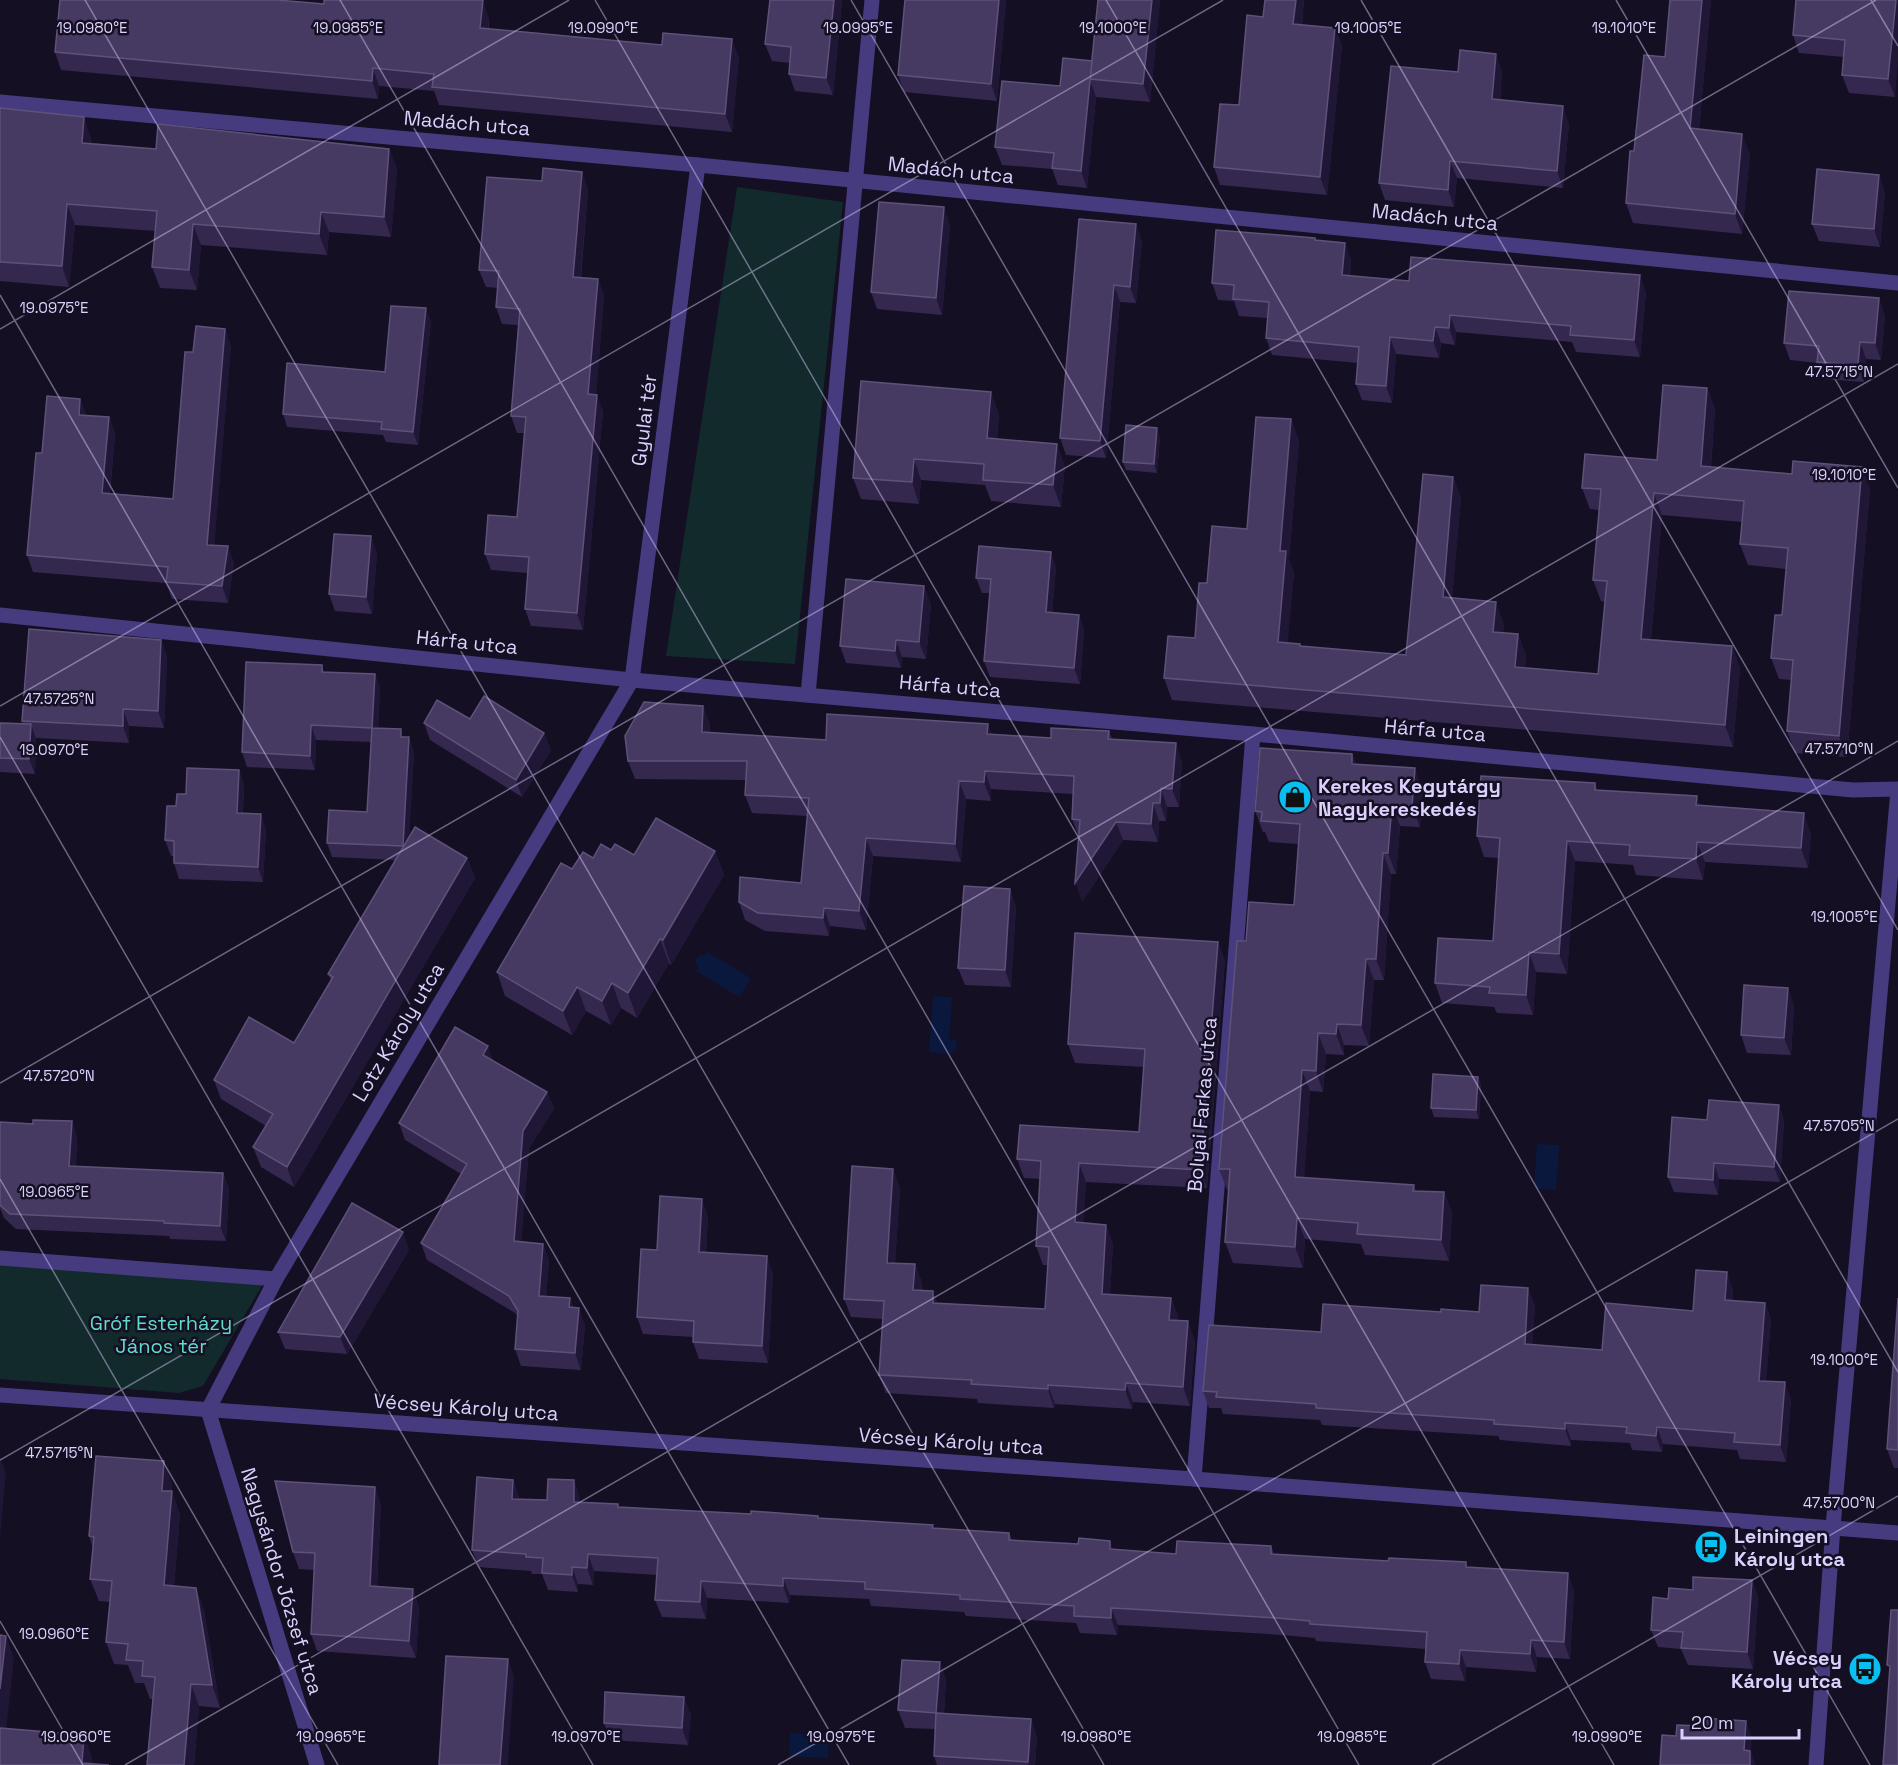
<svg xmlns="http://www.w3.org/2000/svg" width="1898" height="1765" viewBox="0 0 1898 1765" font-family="'Space Grotesk',sans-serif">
<rect width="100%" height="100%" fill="#140f22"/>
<g fill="#122a2c">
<path d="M737 187 843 202 795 664 666 656Z"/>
<path d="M0 1265 263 1284 203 1386 179 1393 0 1379Z"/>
</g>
<g fill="#0b183e">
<path d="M707 952 751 978 739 997 696 971 698 968 695 960 700 955 705 956Z"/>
<path d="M933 996 952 997 949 1039 955 1040 957 1045 956 1050 950 1054 929 1052Z"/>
<path d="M1537 1144 1559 1145 1556 1190 1534 1188Z"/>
<path d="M790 1733 829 1735 828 1758 789 1756Z"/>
</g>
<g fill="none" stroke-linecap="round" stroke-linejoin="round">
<g stroke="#463b7f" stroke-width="15">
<path d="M0 102 698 165 1898 283"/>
<path d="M0 615 632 680 1253 734 1853 790 1898 789"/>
<path d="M808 695 872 0"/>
<path d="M0 1258 276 1279"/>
<path d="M0 1395 1194 1479 1898 1533"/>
<path d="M208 1410 276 1279 632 680 698 165"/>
<path d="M208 1410 317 1765"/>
<path d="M1194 1479 1253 734"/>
<path d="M1816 1765 1833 1527 1898 790"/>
</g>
</g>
<g fill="#35284f">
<path d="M842 0 833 95 795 91 789 74 790 63 772 61 765 44Z"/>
<path d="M905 0H1006L997 101 904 92 898 75Z"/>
<path d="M1098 0H1160L1150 102 1096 97 1087 188 1058 185 1052 169 1002 165 995 147 1060 86 1092 61Z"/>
<path d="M1265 0H1304L1302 25 1335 28 1342 46 1327 195 1220 185 1214 167 1239 105 1263 17Z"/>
<path d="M1670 0H1711L1699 129 1750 154 1742 234 1633 223 1626 203 1634 151 1665 57Z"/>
<path d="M1898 0 1895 97 1849 93 1842 75 1844 57 1799 53 1793 35Z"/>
<path d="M489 18V29L739 57 732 132 439 105 434 91 379 86 378 99 61 70 55 52Z"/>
<path d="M1502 71 1500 100 1569 123 1563 188 1457 178 1454 207 1385 200 1379 183 1458 72Z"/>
<path d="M0 108 91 137V143L156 149H389L397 169 391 237 329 232 327 255 201 245 197 290 160 288 152 267 155 231 75 225 69 287 0 281Z"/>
<path d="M588 189 581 278 598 279 604 296 596 395 603 411 583 630 531 626 525 609 528 573 491 570 485 554 517 517 524 433H517L511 416 518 325 502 324 496 307 498 288 486 287 479 270Z"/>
<path d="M1885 192 1880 247 1819 241 1812 224Z"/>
<path d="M1079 219 1142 240 1136 303 1120 302 1106 458 1066 455 1060 438Z"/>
<path d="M950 224 942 315 877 309 871 292Z"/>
<path d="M1315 238 1316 240 1345 243 1351 260 1350 276 1409 281 1646 292 1640 357 1576 352 1572 342 1456 332 1455 345 1441 343 1439 358 1396 354 1392 403 1362 400 1356 384 1358 363 1272 355 1266 338 1267 318 1239 316 1234 301 1218 300 1212 283Z"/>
<path d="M1885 315 1881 360 1866 359 1864 382 1823 379 1817 363 1790 360 1784 343Z"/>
<path d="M431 321 418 445 386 442 383 435 287 427 283 414 385 372Z"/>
<path d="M231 345 214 545 234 562 228 603 172 599 166 583 33 572 27 555 80 399 86 415 109 417 115 434 110 493 173 499 193 352Z"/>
<path d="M1707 388 1715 409 1711 467 1870 488 1847 757 1795 753 1787 731 1792 680 1779 679 1771 658 1782 615 1786 569 1748 565 1740 544 1742 522 1662 515 1651 639 1732 646 1740 668 1733 747 1172 700 1164 678 1195 638 1207 583 1247 529 1291 419 1299 441 1289 559 1294 573 1287 643 1300 644 1301 646 1406 655 1453 477 1461 498 1452 598 1504 624 1503 633 1518 634 1526 656 1525 668 1598 674 1605 602 1601 601 1593 580 1599 510 1590 509 1582 488 1657 460Z"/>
<path d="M999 413 997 439 1065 465 1061 507 991 501 985 485 921 480 919 504 861 499 853 478Z"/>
<path d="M1160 437 1157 473 1126 470 1123 462Z"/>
<path d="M377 553 372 614 335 611 329 594Z"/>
<path d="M1056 567 1052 613 1079 615 1084 630 1080 684 990 677 984 661 990 593H982L976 578Z"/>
<path d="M931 603 926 659 902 657 901 668 846 663 840 646Z"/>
<path d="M161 640 167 657 164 728 129 726V743L36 738 35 774 0 772V723L23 724 22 721Z"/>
<path d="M322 665 324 672 375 674 380 688 378 728 404 737 414 752 409 836 467 858 475 878 294 1187 261 1167 253 1147 266 1126 221 1099 214 1080 294 1043 331 981 328 974 396 860 332 857 327 843 367 812 371 742 316 740 315 770 247 767 242 752Z"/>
<path d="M703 706 710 724V733L826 740 992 734 1051 738 1109 731 1112 739 1182 761 1179 807H1167L1166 821H1159L1158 842 1123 840 1082 902 1079 837 1072 819 1073 794 991 789V801L966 799 961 862 873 856 866 930 830 926 829 936 765 931 745 920 739 902 801 883 808 816 752 813 745 795 746 780 635 779 628 761Z"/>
<path d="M470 719 544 733 551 750 522 797 430 740 424 723Z"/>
<path d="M1352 754 1356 764 1422 789 1420 827 1400 826 1396 874H1391L1384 980H1374L1369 1046 1344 1045V1055L1326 1054 1323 1092 1310 1091 1304 1178 1414 1185 1416 1191 1444 1192 1452 1213 1449 1261 1365 1255 1361 1244 1305 1239 1303 1268 1233 1263 1225 1242 1229 1190H1227L1219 1169 1246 941 1294 905 1298 844 1269 842 1265 832H1263L1255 811Z"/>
<path d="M239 770 244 785 243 813 266 829 263 882 179 879 174 863V856H171L165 840 176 806 186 794Z"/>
<path d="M1595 783 1597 790 1700 806 1811 833 1808 868 1705 862 1703 880 1636 875 1633 865 1575 861 1567 974 1536 972 1533 1015 1497 1013 1494 1007 1442 1003 1435 983 1493 941 1499 858 1484 857 1477 836Z"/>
<path d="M611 850 634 855 715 851 724 875 671 965 669 963 637 1018 621 1008 611 1025 586 1011 572 1035 505 996 497 972 572 869Z"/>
<path d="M1016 906 1011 987 965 985 958 968Z"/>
<path d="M1225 960 1207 1188 1086 1182 1083 1223 1106 1225 1113 1244 1110 1295 1171 1298 1178 1317 1177 1320 1195 1340 1190 1406 1133 1402 1132 1409 1055 1404 1054 1408 978 1403 977 1399 886 1393 879 1375 883 1319 851 1317 844 1299 900 1187 895 1263 915 1264 922 1283V1291L938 1303 1045 1309 1048 1265H1043L1036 1246 1040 1179 1024 1178 1017 1159 1139 1132 1144 1067 1075 1063 1068 1044Z"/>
<path d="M1794 1005 1791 1055 1747 1053 1741 1035Z"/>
<path d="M494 1061 547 1092 554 1109 529 1148 521 1242 543 1244 549 1261 546 1297 570 1298 573 1307 585 1325 581 1370 521 1366 515 1349 518 1317 515 1313 427 1260 421 1243 461 1174 405 1140 399 1123Z"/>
<path d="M1478 1077 1481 1085 1479 1119 1434 1117 1431 1108Z"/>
<path d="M1707 1120H1784L1780 1182 1719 1179 1718 1195 1674 1192 1668 1177Z"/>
<path d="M72 1121 77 1137 76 1166 223 1173 229 1188 226 1241 170 1239 169 1236 16 1229 4 1218 0 1208V1122L33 1124Z"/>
<path d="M708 1216 706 1252 773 1273 768 1363 699 1359 693 1342V1337L643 1334 637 1317 657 1250Z"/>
<path d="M409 1250 347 1354 285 1349 278 1332Z"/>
<path d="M1733 1289 1732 1301 1765 1303 1771 1320 1766 1381 1791 1399 1786 1462 1740 1459 1737 1450 1663 1444 1662 1452 1632 1450 1630 1443 1571 1440V1446L1500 1440 1498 1436 1322 1425 1320 1420 1223 1414 1221 1408H1209L1203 1391 1321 1332 1441 1312H1479L1535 1305 1532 1345 1602 1350 1693 1311Z"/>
<path d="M1898 1298V1468H1894L1887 1449Z"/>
<path d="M513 1480 519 1497V1499L547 1500 580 1497V1502L618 1504 619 1507 933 1525 934 1528 1009 1533 1012 1540 1113 1550 1176 1554 1271 1546 1274 1554 1388 1561 1466 1562 1467 1567 1574 1590 1570 1659 1537 1657 1536 1672 1466 1667 1465 1681 1431 1679 1425 1662 1426 1649 1316 1641 1315 1638 1283 1635 1138 1626 1118 1625 1117 1635 1080 1633 1076 1623 966 1616 964 1612 871 1606 869 1599 790 1595 789 1603 707 1598 706 1619 662 1617 655 1600 657 1575 594 1571 593 1585 578 1584V1592L548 1590 542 1574H532L531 1571 479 1567 472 1550Z"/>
<path d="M172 1483 171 1491 180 1514 174 1586 204 1610 220 1708 199 1706 194 1765H147L153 1699H150L144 1683H135L128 1665 114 1664 106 1642 110 1602 99 1601 90 1579 93 1548 89 1536Z"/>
<path d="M381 1504 377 1587 419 1606 416 1658 317 1651 311 1634 314 1570 299 1569 293 1552Z"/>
<path d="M1752 1580 1758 1597 1753 1669 1688 1665 1681 1649 1658 1647 1651 1630 1668 1599 1693 1590Z"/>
<path d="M946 1679 944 1713 1037 1736 1035 1765H937L934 1756 935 1729 905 1728 898 1710Z"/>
<path d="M691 1714 688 1745 610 1740 604 1723Z"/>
</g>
<g fill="#201635">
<path d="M483 0 489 18 487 46 480 28Z"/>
<path d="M834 0H842L833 95 826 78Z"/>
<path d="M999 0H1006L997 101 991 84Z"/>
<path d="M1152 0H1160L1150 102 1143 84Z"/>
<path d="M1296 0H1304L1300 42 1293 24Z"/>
<path d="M1702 0H1711L1697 148 1690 128Z"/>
<path d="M1896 0H1898V62L1895 97 1888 79Z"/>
<path d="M1335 28 1342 46 1327 195 1320 177Z"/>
<path d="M732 39 739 57 732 132 725 114Z"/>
<path d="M1496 54 1502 71 1498 116 1492 99Z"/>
<path d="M373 68 379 86 378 99 372 81Z"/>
<path d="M1090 80 1096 97 1087 188 1081 171Z"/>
<path d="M1563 106 1569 123 1563 188 1557 171Z"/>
<path d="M84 117 91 137 89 163 82 143Z"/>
<path d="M1742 134 1750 154 1742 234 1735 214Z"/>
<path d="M389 149 397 169 391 237 384 217Z"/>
<path d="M1450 161 1457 178 1454 207 1448 190Z"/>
<path d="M582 172 588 189 579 294 573 277Z"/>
<path d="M1879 175 1885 192 1880 247 1874 229Z"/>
<path d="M67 204 75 225 69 287 62 266Z"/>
<path d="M944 207 950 224 942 315 936 298Z"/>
<path d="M321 212 329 232 327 255 319 234Z"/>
<path d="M193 224 201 245 197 290 189 270Z"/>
<path d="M1136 224 1142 240 1136 303 1130 287Z"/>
<path d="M1345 243 1351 260 1348 292 1342 275Z"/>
<path d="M1640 275 1646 292 1640 357 1634 340Z"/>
<path d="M598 279 604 296 595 411 588 394Z"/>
<path d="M1114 285 1120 302 1106 458 1100 441Z"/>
<path d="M1879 298 1885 315 1881 360 1875 343Z"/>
<path d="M426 308 431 321 418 445 413 432Z"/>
<path d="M1450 315 1456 332 1455 345 1449 328Z"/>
<path d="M1435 327 1441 343 1439 358 1433 341Z"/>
<path d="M225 329 231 345 213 562 207 545Z"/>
<path d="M1390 337 1396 354 1392 403 1386 386Z"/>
<path d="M1860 342 1866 359 1864 382 1858 365Z"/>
<path d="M1707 388 1715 409 1709 488 1701 466Z"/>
<path d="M991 392 999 413 995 459 987 438Z"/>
<path d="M597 395 603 411 583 630 577 613Z"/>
<path d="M80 399 86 415H79Z"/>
<path d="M109 417 115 434 108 509 102 493Z"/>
<path d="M1291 419 1299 441 1289 559 1294 573 1286 664 1278 642 1280 551Z"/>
<path d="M1157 428 1160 437 1157 473 1154 464Z"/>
<path d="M1057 444 1065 465 1061 507 1053 485Z"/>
<path d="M914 459 921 480 919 504 912 482Z"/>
<path d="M1862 467 1870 488 1847 757 1839 736Z"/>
<path d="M1453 477 1461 498 1450 619 1443 597Z"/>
<path d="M1654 493 1662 515 1649 660 1641 639Z"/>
<path d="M371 536 377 553 372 614 366 597Z"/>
<path d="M228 546 234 562 228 603 222 586Z"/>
<path d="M1051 552 1056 567 1051 628 1046 612Z"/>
<path d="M924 586 931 603 926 659 919 642Z"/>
<path d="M1496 602 1504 624 1501 653 1493 632Z"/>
<path d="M1079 615 1084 630 1080 684 1074 668Z"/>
<path d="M1518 634 1526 656 1523 689 1515 667Z"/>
<path d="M161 640 167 657 164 728 158 711Z"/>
<path d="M896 640 902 657 901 668 895 651Z"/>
<path d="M1732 646 1740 668 1733 747 1725 725Z"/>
<path d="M375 674 380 688 378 742 372 728Z"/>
<path d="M703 706 710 724 709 750 702 732Z"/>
<path d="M123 709 129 726V743L123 726Z"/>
<path d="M31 724 36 739 35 774 29 759Z"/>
<path d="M988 724 995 742 987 734Z"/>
<path d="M311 725 316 740 315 770 310 756Z"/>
<path d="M544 733 551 750 522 797 516 780Z"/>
<path d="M409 737 414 752 408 860 403 846Z"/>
<path d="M1176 743 1182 761 1179 807 1172 789Z"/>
<path d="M1352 754 1360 775 1352 764Z"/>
<path d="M1415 768 1422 789 1420 827 1412 806Z"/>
<path d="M239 770 244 785 242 828 237 813Z"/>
<path d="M985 771 991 789V801L984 782Z"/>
<path d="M959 781 966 799 961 862 955 844Z"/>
<path d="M1161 788 1167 807 1166 821 1160 803Z"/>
<path d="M1697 796 1704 816 1696 805Z"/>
<path d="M1153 803 1159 821 1158 842 1151 824Z"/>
<path d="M1392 805 1400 826 1396 874 1388 853Z"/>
<path d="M1804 813 1811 833 1808 868 1801 848Z"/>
<path d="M261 814 266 829 263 882 258 867Z"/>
<path d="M1116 822 1123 840 1082 902 1075 883Z"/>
<path d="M866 838 873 856 866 930 859 911Z"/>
<path d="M1567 841 1575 861 1567 974 1559 954Z"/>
<path d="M1697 842 1705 862 1703 880 1696 859Z"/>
<path d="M715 851 724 875 671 965 663 940Z"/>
<path d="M1383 853 1391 874 1384 980 1376 959Z"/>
<path d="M467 858 475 878 294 1187 287 1167Z"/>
<path d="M1010 889 1016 906 1011 987 1005 970Z"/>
<path d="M824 908 830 926 829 936 823 918Z"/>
<path d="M660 939 669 963 637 1018 628 993Z"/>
<path d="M1218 942 1225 960 1207 1188 1200 1170Z"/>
<path d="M1529 952 1536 972 1533 1015 1526 995Z"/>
<path d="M1366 959 1374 980 1369 1046 1361 1025Z"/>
<path d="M612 983 621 1008 611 1025 602 1001Z"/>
<path d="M577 987 586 1011 572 1035 563 1011Z"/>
<path d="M1788 988 1794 1005 1791 1055 1784 1038Z"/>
<path d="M1337 1024 1344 1045V1055L1336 1034Z"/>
<path d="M1318 1033 1326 1054 1323 1092 1316 1071Z"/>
<path d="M488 1046 494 1063 483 1055Z"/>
<path d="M1302 1070 1310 1091 1303 1198 1295 1177Z"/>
<path d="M1478 1077 1481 1085 1479 1119 1476 1110Z"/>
<path d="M547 1092 554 1109 529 1148 520 1258 514 1241 523 1131Z"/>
<path d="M1779 1105 1784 1120 1780 1182 1774 1167Z"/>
<path d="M72 1121 77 1137 75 1181 69 1166Z"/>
<path d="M1079 1163 1086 1182 1082 1241 1075 1222Z"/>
<path d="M1714 1163 1719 1179 1718 1195 1713 1180Z"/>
<path d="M893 1169 900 1187 894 1281 887 1263Z"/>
<path d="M223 1173 229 1188 226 1241 220 1226Z"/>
<path d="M1444 1192 1452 1213 1449 1261 1441 1240Z"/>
<path d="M702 1199 708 1216 705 1269 699 1252Z"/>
<path d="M1297 1218 1305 1239 1303 1268 1295 1247Z"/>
<path d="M1106 1225 1113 1244 1109 1313 1102 1294Z"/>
<path d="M403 1232 409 1250 347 1354 340 1337Z"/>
<path d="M543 1244 549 1261 545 1313 539 1296Z"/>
<path d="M767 1256 773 1273 768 1363 762 1346Z"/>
<path d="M915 1264 922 1283 920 1309 913 1290Z"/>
<path d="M1727 1272 1733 1289 1731 1317 1725 1300Z"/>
<path d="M1528 1288 1535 1305 1531 1361 1525 1344Z"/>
<path d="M933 1291 940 1310 933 1303Z"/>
<path d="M570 1298 576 1315 569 1307Z"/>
<path d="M1171 1298 1178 1317 1176 1339 1169 1320Z"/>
<path d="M1765 1303 1771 1320 1765 1397 1759 1381Z"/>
<path d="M579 1308 585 1325 581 1370 575 1353Z"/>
<path d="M1188 1321 1195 1340 1190 1406 1183 1387Z"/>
<path d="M1785 1382 1791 1399 1786 1462 1780 1445Z"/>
<path d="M1126 1383 1133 1402 1132 1409 1125 1390Z"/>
<path d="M1048 1385 1055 1404 1054 1408 1048 1389Z"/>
<path d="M1565 1423 1571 1440V1446L1565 1429Z"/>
<path d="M1657 1427 1663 1444 1662 1452 1656 1436Z"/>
<path d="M0 1457 6 1473 0 1537Z"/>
<path d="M164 1461 172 1483 170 1513 162 1491Z"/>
<path d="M513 1480 519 1497 518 1516 512 1499Z"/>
<path d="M574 1480 580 1497V1519L574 1502Z"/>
<path d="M375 1487 381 1504 376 1603 370 1586Z"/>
<path d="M172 1491 180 1514 172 1608 164 1585Z"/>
<path d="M1110 1541 1116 1558 1110 1549Z"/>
<path d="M588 1554 594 1571 593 1585 587 1568Z"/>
<path d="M572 1567 578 1584V1592L572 1575Z"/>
<path d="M1568 1573 1574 1590 1570 1659 1564 1642Z"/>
<path d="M783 1578 790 1595 789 1603 783 1586Z"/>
<path d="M1752 1580 1758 1597 1753 1669 1747 1652Z"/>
<path d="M701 1581 707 1598 706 1619 700 1602Z"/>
<path d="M196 1588 204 1610 220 1708 212 1685Z"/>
<path d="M413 1589 419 1606 416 1658 409 1641Z"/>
<path d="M1111 1608 1118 1625 1117 1635 1111 1618Z"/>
<path d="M6 1636 14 1658 4 1750 0 1738V1689Z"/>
<path d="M1531 1640 1537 1657 1536 1672 1530 1654Z"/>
<path d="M1460 1650 1466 1667 1465 1681 1459 1664Z"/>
<path d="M508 1659 514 1676 508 1765H500Z"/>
<path d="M940 1662 946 1679 943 1730 936 1713Z"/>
<path d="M191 1684 199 1706 194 1765H184Z"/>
<path d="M684 1697 691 1714 688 1745 682 1728Z"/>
<path d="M1031 1719 1037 1736 1035 1765H1029L1028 1762Z"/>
<path d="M1746 1721 1752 1738 1751 1752 1756 1765H1749L1744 1750Z"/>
<path d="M84 1735 92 1757V1765L82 1763Z"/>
</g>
<g fill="#473a62" stroke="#5e527a" stroke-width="1.5">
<path d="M60 0H277L324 4V0H483L480 28 662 45 663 33 732 39 725 114 432 87 434 74 373 68 372 81 55 52Z"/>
<path d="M770 0H834L826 78 789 74 791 47 765 44Z"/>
<path d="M905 0H999L991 84 898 75Z"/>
<path d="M1098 0H1152L1143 84 1090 79Z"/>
<path d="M1265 0H1296L1293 24 1335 28 1320 177 1214 167 1220 104 1239 105 1247 15 1263 17Z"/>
<path d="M1670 0H1702L1690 128 1742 134 1735 214 1626 203 1630 151H1634L1644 55 1665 57Z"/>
<path d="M1796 0H1896L1888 79 1842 75 1845 40 1793 35Z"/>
<path d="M1460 50 1496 54 1492 99 1563 106 1557 171 1450 161 1448 190 1379 183 1391 66 1458 72Z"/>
<path d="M1063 58 1092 61 1081 171 1052 168 1054 153 995 147 1002 81 1060 86Z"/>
<path d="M0 108 84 117 82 143 156 149 158 124 389 149 384 217 321 212 319 234 193 224 189 270 152 267 157 211 67 204 62 266 0 262Z"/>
<path d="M543 168 582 172 573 277 598 279 588 394 597 395 577 613 525 609 529 557 485 554 488 515 517 517 526 417 511 416 520 309 496 307 499 271 479 270 487 177 542 181Z"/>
<path d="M1817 169 1879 175 1874 229 1812 224Z"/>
<path d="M879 202 944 207 936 298 871 292Z"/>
<path d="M1079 219 1136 224 1130 287 1114 285 1100 441 1060 438Z"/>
<path d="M1216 230 1315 238V240L1345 243 1342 275 1409 281 1411 257 1640 275 1634 340 1570 335 1571 326 1450 315 1449 328 1435 327 1433 341 1390 337 1386 386 1356 384 1359 347 1266 338 1269 302 1233 299 1234 285 1212 283Z"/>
<path d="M1789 291 1879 298 1875 343 1860 342 1858 365 1817 362 1819 346 1784 343Z"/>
<path d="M391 306 426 308 413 432 381 429 382 422 283 414 287 363 385 372Z"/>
<path d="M196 326 225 329 207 545 228 546 222 586 166 582 168 567 27 555 36 453H42L47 396 80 399 79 415 109 417 102 493 173 499 185 352H193Z"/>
<path d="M861 381 991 392 987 438 1057 444 1053 485 983 480 984 464 914 459 912 482 853 478Z"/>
<path d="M1663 385 1707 388 1701 466 1792 474 1793 461 1862 467 1839 736 1787 731 1793 660 1771 658 1775 615H1782L1788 548 1740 544 1744 501 1654 493 1641 639 1732 646 1725 725 1164 678 1168 636 1195 638 1199 583H1207L1212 526 1247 529 1256 417 1291 419 1280 551H1286L1278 642 1300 644V646L1406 655 1423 474 1453 477 1443 597 1496 602 1493 632 1518 634 1515 667 1598 674 1607 581 1593 580 1601 489 1582 488 1585 454 1657 460Z"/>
<path d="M1126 425 1157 428 1154 464 1123 462Z"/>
<path d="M334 534 371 536 366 597 329 594Z"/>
<path d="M979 546 1051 552 1046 612 1079 615 1074 668 984 661 991 579 976 578Z"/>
<path d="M846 579 924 586 919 642 896 640 895 651 840 646Z"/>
<path d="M29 629 161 640 158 711 123 709V726L22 721Z"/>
<path d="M246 662 322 665V672L375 674 372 728 401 729V737H409L403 846 327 843 329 810 367 812 372 728 311 725 310 756 242 752Z"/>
<path d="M484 696 544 733 516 780 424 723 437 700 470 719Z"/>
<path d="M644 702 703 706 702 732 826 740 827 714 988 724 987 734 1051 738V728L1109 731 1108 739 1176 743 1172 789 1161 788 1160 803H1153L1151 824 1116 822 1075 883 1080 820 1072 819 1074 776 985 771 984 782 959 781 955 844 866 838 859 911 824 908 823 918 758 913 739 902 740 877 801 883 809 798 745 795 747 761H628L625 736Z"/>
<path d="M0 723 31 724 29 759 0 758Z"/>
<path d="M1260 748 1352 754V764L1415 768 1412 806 1392 805 1388 853H1383L1376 959H1366L1361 1025 1337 1024 1336 1034 1318 1033 1316 1071 1302 1070 1295 1177 1414 1185 1413 1191 1444 1192 1441 1240 1357 1234 1358 1223 1297 1218 1295 1247 1225 1242 1230 1169H1219L1237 941H1246L1249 902 1294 905 1300 824 1261 821 1262 812 1255 811Z"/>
<path d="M187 768 239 770 237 813 261 814 258 867 174 863V841L165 840 167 806H176L177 794H186Z"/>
<path d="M1481 776 1595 783V790L1697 796 1696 805 1804 813 1801 848 1697 842 1696 859 1629 855 1630 845 1567 841 1559 954 1529 952 1526 995 1489 993 1490 987 1435 983 1438 938 1493 941 1500 838 1477 836Z"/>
<path d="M656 818 715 851 663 940 660 939 628 993 612 983 602 1001 577 987 563 1011 497 972 561 863 572 869 583 852 593 858 601 844 611 850 615 844 634 855Z"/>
<path d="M415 827 467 858 287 1167 253 1147 273 1114 214 1080 249 1017 294 1043 333 977 328 974Z"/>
<path d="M964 886 1010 889 1005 970 958 968Z"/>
<path d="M1075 933 1218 942 1200 1170 1079 1163 1075 1222 1106 1225 1102 1294 1171 1298 1169 1320 1188 1321 1183 1387 1126 1383 1125 1390 1048 1385V1389L971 1384 972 1380 879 1375 884 1301 844 1299 852 1166 893 1169 887 1263 915 1264 913 1290 933 1291V1303L1045 1309 1049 1247 1036 1246 1041 1161 1017 1159 1020 1125 1139 1132 1145 1049 1068 1044Z"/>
<path d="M1744 985 1788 988 1784 1038 1741 1035Z"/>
<path d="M455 1027 488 1046 483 1055 547 1092 523 1131 514 1241 543 1244 539 1296 570 1298 569 1307 579 1308 575 1353 515 1349 518 1311 509 1296 421 1243 467 1164 399 1123Z"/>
<path d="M1433 1074 1478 1077 1476 1110 1431 1108Z"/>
<path d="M1709 1100 1779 1105 1774 1167 1714 1163 1713 1180 1668 1177 1672 1117 1707 1120Z"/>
<path d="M33 1120 72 1121 69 1166 223 1173 220 1226 164 1223V1221L10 1214 0 1205V1122L33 1124Z"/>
<path d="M660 1196 702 1199 699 1252 767 1256 762 1346 693 1342 694 1321 637 1317 641 1249 657 1250Z"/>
<path d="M352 1203 403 1232 340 1337 278 1332Z"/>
<path d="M1696 1270 1727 1272 1725 1300 1765 1303 1759 1381 1785 1382 1780 1445 1734 1442 1735 1433 1657 1427 1656 1436 1626 1433 1627 1427 1565 1423V1429L1494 1424V1420L1316 1408V1404L1216 1397 1217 1392 1203 1391 1209 1325 1321 1332 1323 1304 1441 1312V1309L1479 1312 1481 1285 1528 1288 1525 1344 1602 1350 1606 1303 1693 1311Z"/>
<path d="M1898 1298V1450L1887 1449Z"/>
<path d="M96 1456 164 1461 162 1491H172L164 1585 196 1588 212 1685 191 1684 184 1765H147L155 1677 142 1676 143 1661 126 1660 128 1644 106 1642 112 1581 90 1579 94 1537 89 1536Z"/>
<path d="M477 1477 513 1480 512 1499 547 1500 548 1479 574 1480V1502L618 1504V1507L751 1514V1511L818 1516V1518L933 1525 932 1528 1009 1533V1540L1078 1544 1079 1538 1110 1541V1549L1176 1554 1177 1541 1271 1546V1554L1388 1561 1389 1558 1466 1562V1567L1568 1573 1564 1642 1531 1640 1530 1654 1460 1650 1459 1664 1425 1662 1427 1632 1310 1624V1621L1277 1618 1131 1609 1111 1608V1618L1074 1616V1606L960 1599V1595L865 1589V1582L783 1578V1586L701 1581 700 1602 655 1600 658 1558 588 1554 587 1568 572 1567V1575L542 1573 543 1558 526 1557V1554L472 1550Z"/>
<path d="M275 1481 375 1487 370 1586 413 1589 409 1641 311 1634 315 1553 293 1552Z"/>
<path d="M1693 1577 1752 1580 1747 1652 1681 1648 1683 1632 1651 1630 1653 1597 1668 1599 1669 1588 1693 1590Z"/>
<path d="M1891 1610H1898V1765H1883L1890 1666 1887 1665Z"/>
<path d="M0 1635 6 1636 0 1689Z"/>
<path d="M446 1656 508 1659 500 1765H439Z"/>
<path d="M902 1660 940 1662 936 1713 898 1710Z"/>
<path d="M605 1692 684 1697 682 1728 604 1723Z"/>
<path d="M936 1713 1031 1719 1028 1762 934 1756Z"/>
<path d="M1703 1718 1746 1721 1744 1750 1750 1751V1765H1660L1662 1735 1676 1736 1677 1725 1702 1726Z"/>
<path d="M0 1728 84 1735 82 1763 109 1765H0Z"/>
</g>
<path fill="none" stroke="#dcd1fd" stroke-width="1.5" stroke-opacity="0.45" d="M85 0 1104 1765M340 0 1359 1765M595 0 1614 1765M851 0 1870 1765M1106 0 1898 1372M1361 0 1898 930M1616 0 1898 488M1871 0 1898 46M0 295 849 1765M0 329 569 0M0 706 1223 0M0 737 593 1765M0 1083 1876 0M0 1179 338 1765M0 1460 1898 364M0 1621 83 1765M125 1765 1898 741M778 1765 1898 1119M1432 1765 1898 1496"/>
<defs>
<symbol id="shop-disc" viewBox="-11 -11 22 22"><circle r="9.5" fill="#09bff2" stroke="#140f22"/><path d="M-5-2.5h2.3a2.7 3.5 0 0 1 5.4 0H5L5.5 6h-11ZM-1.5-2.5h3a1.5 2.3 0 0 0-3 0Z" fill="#111"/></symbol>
<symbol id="bus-disc" viewBox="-11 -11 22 22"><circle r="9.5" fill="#09bff2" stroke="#140f22"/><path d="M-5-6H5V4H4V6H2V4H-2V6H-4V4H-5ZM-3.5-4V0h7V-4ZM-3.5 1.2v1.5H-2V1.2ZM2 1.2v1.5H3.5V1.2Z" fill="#111"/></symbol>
</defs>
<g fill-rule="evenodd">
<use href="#shop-disc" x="1276" y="778" width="38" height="38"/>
<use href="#bus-disc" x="1692" y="1528" width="38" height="38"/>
<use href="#bus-disc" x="1846" y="1650" width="38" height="38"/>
</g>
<g text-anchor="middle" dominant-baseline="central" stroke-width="5" stroke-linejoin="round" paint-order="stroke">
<g font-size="20" fill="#dcd1fd" stroke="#140f22">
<text transform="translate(467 123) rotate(5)">Madách utca</text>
<text transform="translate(951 170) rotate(6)">Madách utca</text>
<text transform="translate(1435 217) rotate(6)">Madách utca</text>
<text transform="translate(644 420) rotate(-83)">Gyulai tér</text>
<text transform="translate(467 642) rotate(6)">Hárfa utca</text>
<text transform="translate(950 686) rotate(5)">Hárfa utca</text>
<text transform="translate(1435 730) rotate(5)">Hárfa utca</text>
<text transform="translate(398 1032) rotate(-59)">Lotz Károly utca</text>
<text transform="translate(1202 1105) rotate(-85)">Bolyai Farkas utca</text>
<text transform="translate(466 1407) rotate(4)">Vécsey Károly utca</text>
<text transform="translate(951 1441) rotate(4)">Vécsey Károly utca</text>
<text transform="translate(282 1581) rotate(73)">Nagysándor József utca</text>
</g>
<g font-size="20" font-weight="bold" fill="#dcd1fd" stroke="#140f22" text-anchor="start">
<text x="1318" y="786">Kerekes Kegytárgy<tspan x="1318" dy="23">Nagykereskedés</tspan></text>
<text x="1734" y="1536">Leiningen<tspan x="1734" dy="23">Károly utca</tspan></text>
<text x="1842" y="1658" text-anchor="end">Vécsey<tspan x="1842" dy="23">Károly utca</tspan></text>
</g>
<g font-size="20" fill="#60dbca" stroke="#140f22">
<text x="161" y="1323">Gróf Esterházy<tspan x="161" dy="23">János tér</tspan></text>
</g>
</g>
<g font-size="15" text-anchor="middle" fill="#dcd1fd" stroke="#140f22" stroke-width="5" stroke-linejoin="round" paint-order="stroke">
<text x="92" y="33">19.0980°E</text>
<text x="348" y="33">19.0985°E</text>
<text x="603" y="33">19.0990°E</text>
<text x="858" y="33">19.0995°E</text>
<text x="1113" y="33">19.1000°E</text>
<text x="1368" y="33">19.1005°E</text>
<text x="1624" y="33">19.1010°E</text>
<text x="54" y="313">19.0975°E</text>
<text x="1839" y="377">47.5715°N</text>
<text x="1844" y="480">19.1010°E</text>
<text x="59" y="704">47.5725°N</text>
<text x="1839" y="754">47.5710°N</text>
<text x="54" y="755">19.0970°E</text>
<text x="1844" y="922">19.1005°E</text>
<text x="59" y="1081">47.5720°N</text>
<text x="1839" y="1131">47.5705°N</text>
<text x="54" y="1197">19.0965°E</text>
<text x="1844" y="1365">19.1000°E</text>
<text x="59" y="1458">47.5715°N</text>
<text x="1839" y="1508">47.5700°N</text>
<text x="54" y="1639">19.0960°E</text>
<text x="76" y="1742">19.0960°E</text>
<text x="331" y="1742">19.0965°E</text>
<text x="586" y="1742">19.0970°E</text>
<text x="841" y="1742">19.0975°E</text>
<text x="1096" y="1742">19.0980°E</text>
<text x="1352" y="1742">19.0985°E</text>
<text x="1607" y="1742">19.0990°E</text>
</g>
<path d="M1682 1729v9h117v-9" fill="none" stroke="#dcd1fd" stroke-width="3"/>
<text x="1691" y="1729" font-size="18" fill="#dcd1fd" stroke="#140f22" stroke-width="4.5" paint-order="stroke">20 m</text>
</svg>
